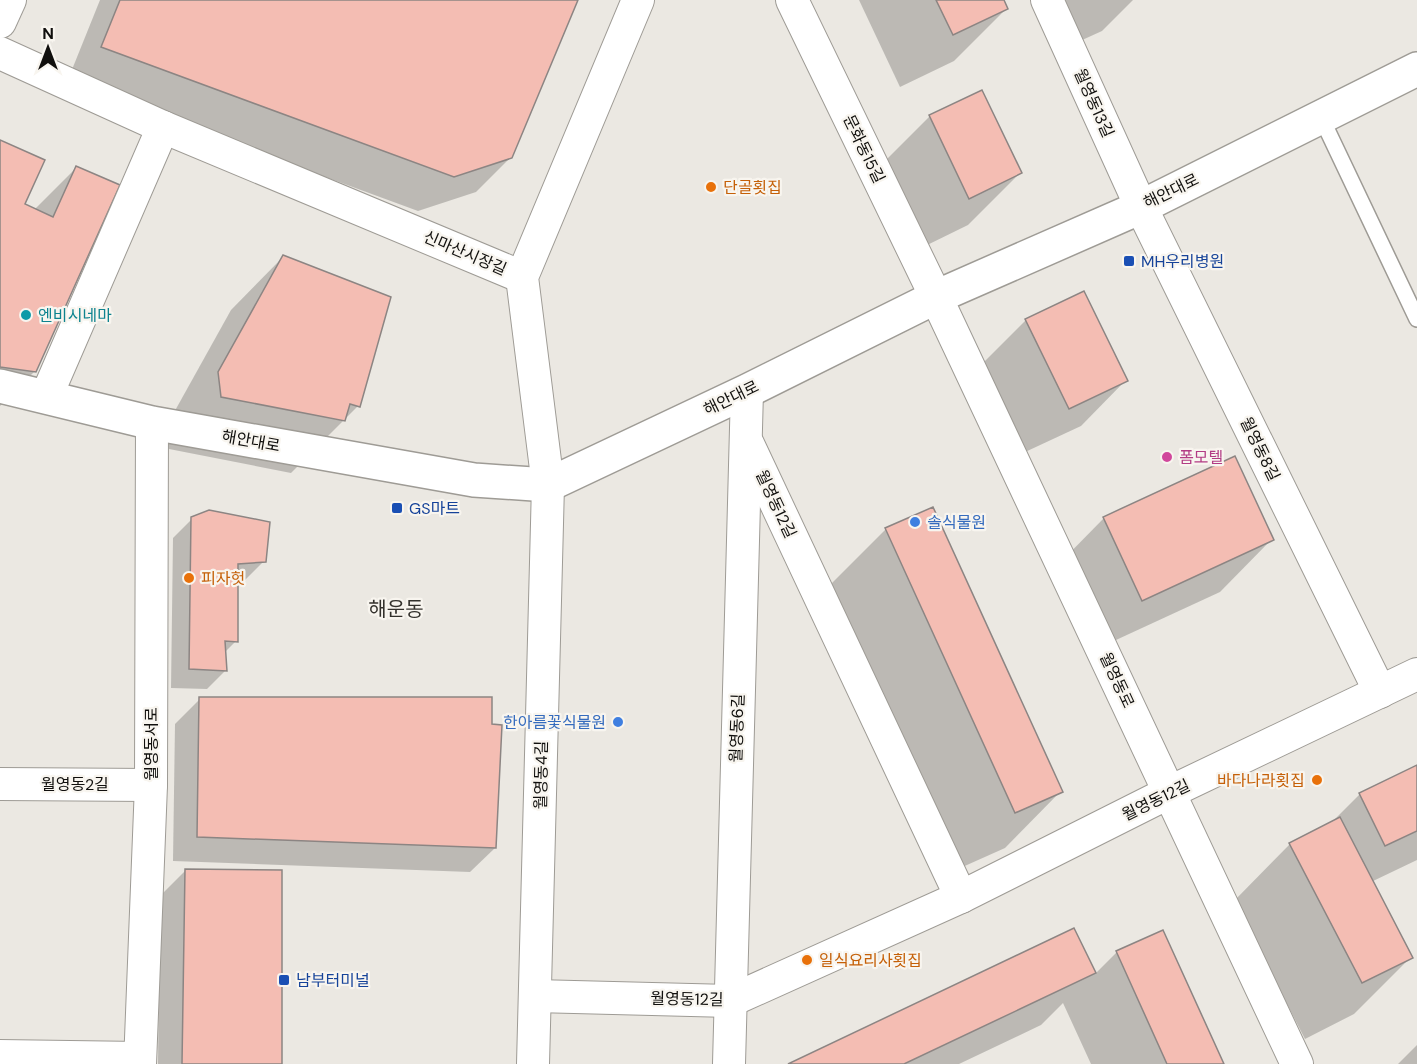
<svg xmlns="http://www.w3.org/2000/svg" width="1417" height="1064" viewBox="0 0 1417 1064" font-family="'DM Sans','Noto Sans KR',sans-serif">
<rect width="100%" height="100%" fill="#ebe8e2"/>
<g fill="#0003">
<path d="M100 0H576L511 157 476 192 418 211 67 82Z"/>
<path d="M859 0H1002L1006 9 954 61 900 87Z"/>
<path d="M1034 0H1133L1102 31 1058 51Z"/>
<path d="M930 116 1020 173 968 225 917 250 877 169Z"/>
<path d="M0 142 23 205 34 210 76 168 35 371 0 406Z"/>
<path d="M283 257 358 406 291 473 169 449 167 425 231 310Z"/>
<path d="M1026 320 1126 380 1081 426 1023 453 981 365Z"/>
<path d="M1104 518 1272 539 1220 592 1090 652 1052 571Z"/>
<path d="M192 519 264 561 245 580 237 581 236 641 224 653 225 671 207 689 171 688 173 538Z"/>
<path d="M886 529 1061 791 1005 848 958 869 829 586Z"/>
<path d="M200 699 495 848 470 872 173 861 175 724Z"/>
<path d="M1417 767V860L1371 882 1411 957 1354 1014 1305 1039 1234 901 1290 844 1331 823 1360 794Z"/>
<path d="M185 871 281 1064H158L160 896Z"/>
<path d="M1073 930 1095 974 1117 952 1222 1064H1091L1063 1003 1041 1025 959 1064H792Z"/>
<path d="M1417 1045V1064H1398Z"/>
</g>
<g fill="#f4bdb3" stroke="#8c8583" stroke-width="1.5">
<path d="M120 0H578L512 158 454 177 101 47Z"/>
<path d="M936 0H1004L1008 9 953 35Z"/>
<path d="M982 90 1022 173 969 199 929 115Z"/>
<path d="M0 140 45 160 25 204 53 217 76 166 120 185 36 372 0 367Z"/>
<path d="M283 255 391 297 360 407 350 404 345 421 221 397 218 372Z"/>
<path d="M1084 291 1128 381 1069 409 1025 319Z"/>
<path d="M1235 456 1274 540 1142 601 1103 517Z"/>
<path d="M933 507 1063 792 1015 813 885 528Z"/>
<path d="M209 510 270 522 266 562 238 564V642L225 641 227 671 189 669 191 517Z"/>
<path d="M199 697H492V724L502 725 496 848 197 837Z"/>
<path d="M1417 765V831L1385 846 1359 793Z"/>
<path d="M1340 817 1413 958 1362 983 1289 843Z"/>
<path d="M185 869 282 870V1064H182Z"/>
<path d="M1074 928 1096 973 904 1064H788Z"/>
<path d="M1163 930 1224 1064H1167L1116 951Z"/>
</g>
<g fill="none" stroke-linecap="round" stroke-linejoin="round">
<defs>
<path id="lane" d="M1321 117 1417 319"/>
<g id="street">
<path d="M792 0 936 297 1297 1064"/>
<path d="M1047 0 1141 207 1380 692"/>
<path d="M0 22 10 0"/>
<path d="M0 53 163 127 522 277"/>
<path d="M46 397 163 127"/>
<path d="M748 444 961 897"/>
<path d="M0 784 151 785"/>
<path d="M535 996 730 1001 961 897 1170 792 1417 674"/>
<path d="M0 1056 140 1058"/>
<path d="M140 1064 151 785 152 423"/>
<path d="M533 1064 548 485 522 277 638 0"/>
<path d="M729 1064 747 391"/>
</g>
<path id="secondary" d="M0 386 152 423 474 480 548 485 747 391 936 297 1141 207 1417 69"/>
</defs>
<use href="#lane" stroke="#9e9b95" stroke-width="18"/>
<use href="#street" stroke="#9e9b95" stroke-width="34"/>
<use href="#secondary" stroke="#9e9b95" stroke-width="36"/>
<use href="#lane" stroke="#fff" stroke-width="15"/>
<use href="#street" stroke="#fff" stroke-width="32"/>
<use href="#secondary" stroke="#fff" stroke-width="33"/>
</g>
<g fill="#e8710a" stroke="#f8f5ef" stroke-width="2">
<circle cx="711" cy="187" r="6"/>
<circle cx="189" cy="578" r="6"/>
<circle cx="1317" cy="780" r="6"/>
<circle cx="807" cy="960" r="6"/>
</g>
<g fill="#1a4fb4" stroke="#f8f5ef" stroke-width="2">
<rect x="1123" y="255" width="12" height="12" rx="3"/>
<rect x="391" y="502" width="12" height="12" rx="3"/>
<rect x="278" y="974" width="12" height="12" rx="3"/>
</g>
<circle fill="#0f9aa8" stroke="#f8f5ef" stroke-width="2" cx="26" cy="315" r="6"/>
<circle fill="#d1479c" stroke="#f8f5ef" stroke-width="2" cx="1167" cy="457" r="6"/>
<g fill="#3f7fe0" stroke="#f8f5ef" stroke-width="2">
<circle cx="915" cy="522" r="6"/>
<circle cx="618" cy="722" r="6"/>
</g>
<g text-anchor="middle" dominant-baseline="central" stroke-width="4.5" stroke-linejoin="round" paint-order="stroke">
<g font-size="16" fill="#100f0d" stroke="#f8f5ef">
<text transform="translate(1094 103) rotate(66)">월영동13길</text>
<text transform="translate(864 149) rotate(64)">문화동15길</text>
<text transform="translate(1171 191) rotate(-26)">해안대로</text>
<text transform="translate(465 253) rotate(23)">신마산시장길</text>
<text transform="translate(731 398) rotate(-26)">해안대로</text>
<text transform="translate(251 441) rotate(10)">해안대로</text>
<text transform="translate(1260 449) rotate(64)">월영동8길</text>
<text transform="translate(776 504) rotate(65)">월영동12길</text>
<text transform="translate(1117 680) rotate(65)">월영동로</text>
<text transform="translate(737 728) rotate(-88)">월영동6길</text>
<text transform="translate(151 744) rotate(-90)">월영동서로</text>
<text transform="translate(541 775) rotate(-89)">월영동4길</text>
<text x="75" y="784">월영동2길</text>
<text transform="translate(1156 800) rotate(-26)">월영동12길</text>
<text transform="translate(687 999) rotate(1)">월영동12길</text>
</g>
<g font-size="16" fill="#c56008" stroke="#f8f5ef" text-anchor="start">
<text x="723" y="187">단골횟집</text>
<text x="201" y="578">피자헛</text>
<text x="1305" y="780" text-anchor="end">바다나라횟집</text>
<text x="819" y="960">일식요리사횟집</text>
</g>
<g font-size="16" fill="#164399" stroke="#f8f5ef" text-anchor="start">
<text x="1141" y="261">MH우리병원</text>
<text x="409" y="508">GS마트</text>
<text x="296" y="980">남부터미널</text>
</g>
<g font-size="16" fill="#0d838f" stroke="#f8f5ef" text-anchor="start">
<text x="38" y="315">엔비시네마</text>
</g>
<g font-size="16" fill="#b23c85" stroke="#f8f5ef" text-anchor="start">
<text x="1179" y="457">폼모텔</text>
</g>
<g font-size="16" fill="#366cbe" stroke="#f8f5ef" text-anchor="start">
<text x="927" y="522">솔식물원</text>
<text x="606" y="722" text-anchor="end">한아름꽃식물원</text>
</g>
<g font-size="20" fill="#33312c" stroke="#f8f5ef">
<text x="396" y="609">해운동</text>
</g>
</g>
<g transform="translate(48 48)" stroke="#f8f5ef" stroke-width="4.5" paint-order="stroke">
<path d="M0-4.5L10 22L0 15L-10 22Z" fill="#100f0d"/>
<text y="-9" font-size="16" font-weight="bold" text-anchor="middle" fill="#100f0d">N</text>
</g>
</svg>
